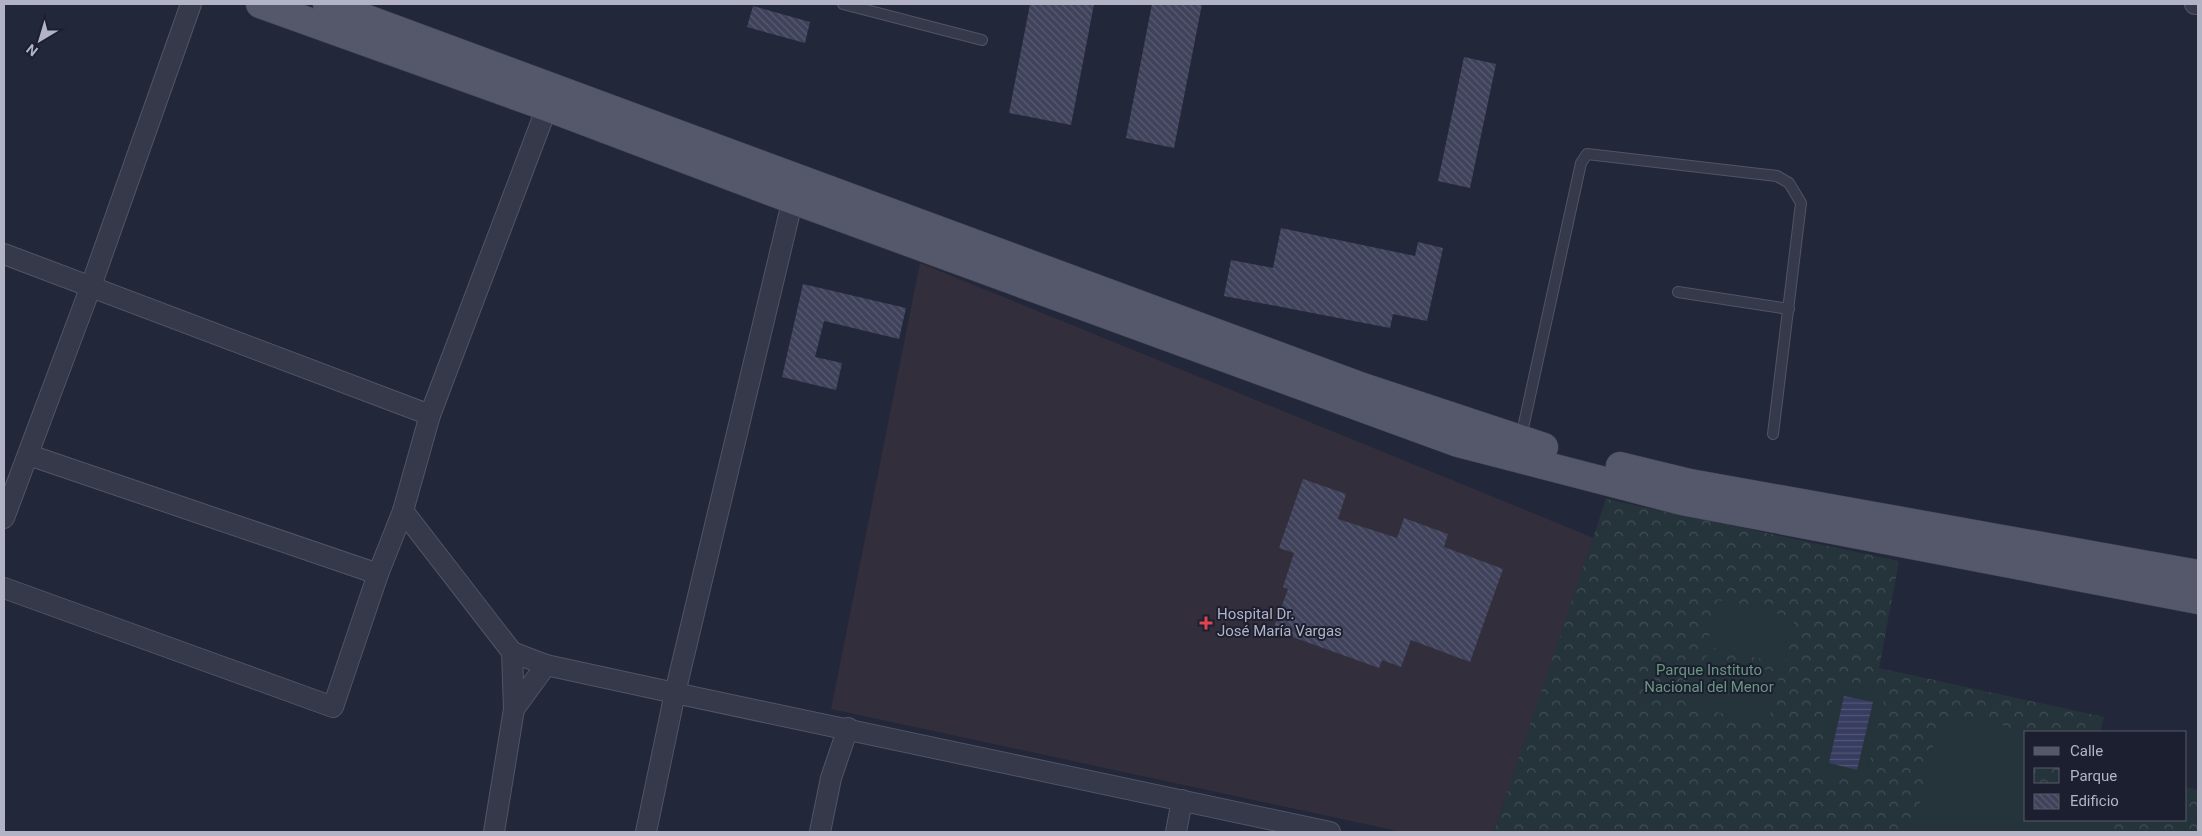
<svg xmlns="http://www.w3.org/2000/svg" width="2202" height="836" viewBox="0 0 2202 836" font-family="Roboto,sans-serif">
<defs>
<pattern id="park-crowns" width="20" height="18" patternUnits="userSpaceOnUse" patternTransform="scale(1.25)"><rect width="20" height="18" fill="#25333b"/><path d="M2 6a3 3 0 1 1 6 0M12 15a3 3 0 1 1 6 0" fill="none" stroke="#424e56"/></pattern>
<pattern id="water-rules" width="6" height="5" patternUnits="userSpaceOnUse" patternTransform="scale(1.25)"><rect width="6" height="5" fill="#373d60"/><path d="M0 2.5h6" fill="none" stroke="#525775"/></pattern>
<pattern id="building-back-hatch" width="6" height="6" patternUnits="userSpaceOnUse" patternTransform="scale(1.25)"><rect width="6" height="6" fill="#3f425a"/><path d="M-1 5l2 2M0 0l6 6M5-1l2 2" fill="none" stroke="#585b70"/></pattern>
</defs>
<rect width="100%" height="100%" fill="#23273a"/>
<path fill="#332e3b" d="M920 263 1594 538 1494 832H1402L831 709Z"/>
<path fill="url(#park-crowns)" d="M1606 499 1899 561 1879 668 2104 717 2100 732H2026V820H2186V787L2198 790V832H1494Z"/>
<g fill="#25333b">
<path d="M1718 600 1795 618 1784 664 1707 646Z"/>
<path d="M1706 656 1780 673 1768 724 1695 707Z"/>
<path d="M1837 680 1886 691 1865 782 1817 770Z"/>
<path d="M1940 717 1983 718 2026 734V820H2109L2112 832H1913Z"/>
</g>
<path fill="url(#water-rules)" d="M1844 696 1873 702 1857 770 1829 763Z"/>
<g fill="url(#building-back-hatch)">
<path d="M1030 4H1094L1071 125 1009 113Z"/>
<path d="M1152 4H1202L1174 148 1126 138Z"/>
<path d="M753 6 810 22 805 43 747 27Z"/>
<path d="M1464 57 1496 64 1470 188 1438 181Z"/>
<path d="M1281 228 1415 256 1418 242 1443 248 1427 321 1393 314 1390 328 1224 296 1231 260 1273 268Z"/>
<path d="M803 284 906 308 899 339 824 321 815 357 842 363 836 390 782 377Z"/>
<path d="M1303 479 1346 494 1338 519 1397 538 1404 518 1448 534 1444 547 1503 569 1470 662 1411 640 1401 667 1382 660 1379 668 1273 630 1288 589 1283 587 1294 553 1279 548Z"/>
</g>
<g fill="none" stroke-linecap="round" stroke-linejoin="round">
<defs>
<g id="lane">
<path d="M843 4 982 40"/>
<path d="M1678 292 1789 309"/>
<path d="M1521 437 1581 163 1587 154 1777 176 1789 183 1801 203 1773 434"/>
</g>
<g id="street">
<path d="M2195 4H2198"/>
<path d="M4 254 430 415"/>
<path d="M29 455 378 574"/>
<path d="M403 511 512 652 514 709 494 832"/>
<path d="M4 518 91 286 191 4"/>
<path d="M4 588 333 707 378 574 403 511 430 415 547 107"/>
<path d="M512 652 546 665 675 693 1330 832"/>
<path d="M514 709 546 665"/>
<path d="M646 832 675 693 796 186"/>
<path d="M820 832 831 778 848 728"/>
<path d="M1176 832 1182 800"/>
</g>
<g id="primary">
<path d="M260 4 547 107 793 200 1458 443 1682 501 2198 600"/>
<path d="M327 4 1360 386 1544 447"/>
<path d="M1620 466 1690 483 2198 574"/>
</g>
</defs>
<use href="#lane" stroke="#525465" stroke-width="12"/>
<use href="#street" stroke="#525465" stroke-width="22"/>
<use href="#primary" stroke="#404353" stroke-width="29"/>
<use href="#lane" stroke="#36394a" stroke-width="10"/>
<use href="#street" stroke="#36394a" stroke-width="20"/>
<use href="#primary" stroke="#54586a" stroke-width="28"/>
</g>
<path fill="#e0444e" stroke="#1c1f2f" stroke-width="2" d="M1203.5 615.5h5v5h5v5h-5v5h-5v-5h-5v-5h5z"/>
<g text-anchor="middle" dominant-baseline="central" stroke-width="4" stroke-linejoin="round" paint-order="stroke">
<g font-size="15" fill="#b2b4c6" stroke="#1c1f2f" text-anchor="start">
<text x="1217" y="614">Hospital Dr.<tspan x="1217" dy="17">José María Vargas</tspan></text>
</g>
<g font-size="15" fill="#69967f" stroke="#1c1f2f">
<text x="1709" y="670">Parque Instituto<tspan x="1709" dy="17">Nacional del Menor</tspan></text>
</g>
</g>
<rect width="2202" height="836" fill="none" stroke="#b2b4c6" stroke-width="10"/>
<rect x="2024" y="731" width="162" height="90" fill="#1c1f2f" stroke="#585b6b"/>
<rect x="2034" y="747" width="25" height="8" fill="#54586a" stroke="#585b6b"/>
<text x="2070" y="756" font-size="15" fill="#b2b4c6">Calle</text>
<rect x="2034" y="768" width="25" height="15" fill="url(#park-crowns)" stroke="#585b6b"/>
<text x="2070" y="781" font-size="15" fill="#b2b4c6">Parque</text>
<rect x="2034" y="794" width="25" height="15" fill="url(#building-back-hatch)" stroke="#585b6b"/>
<text x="2070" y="806" font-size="15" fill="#b2b4c6">Edificio</text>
<g transform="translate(40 40) rotate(218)" stroke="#1c1f2f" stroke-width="4" paint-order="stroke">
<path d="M0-4L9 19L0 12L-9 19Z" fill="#b2b4c6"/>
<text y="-8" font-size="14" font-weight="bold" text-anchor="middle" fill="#b2b4c6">N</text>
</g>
</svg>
